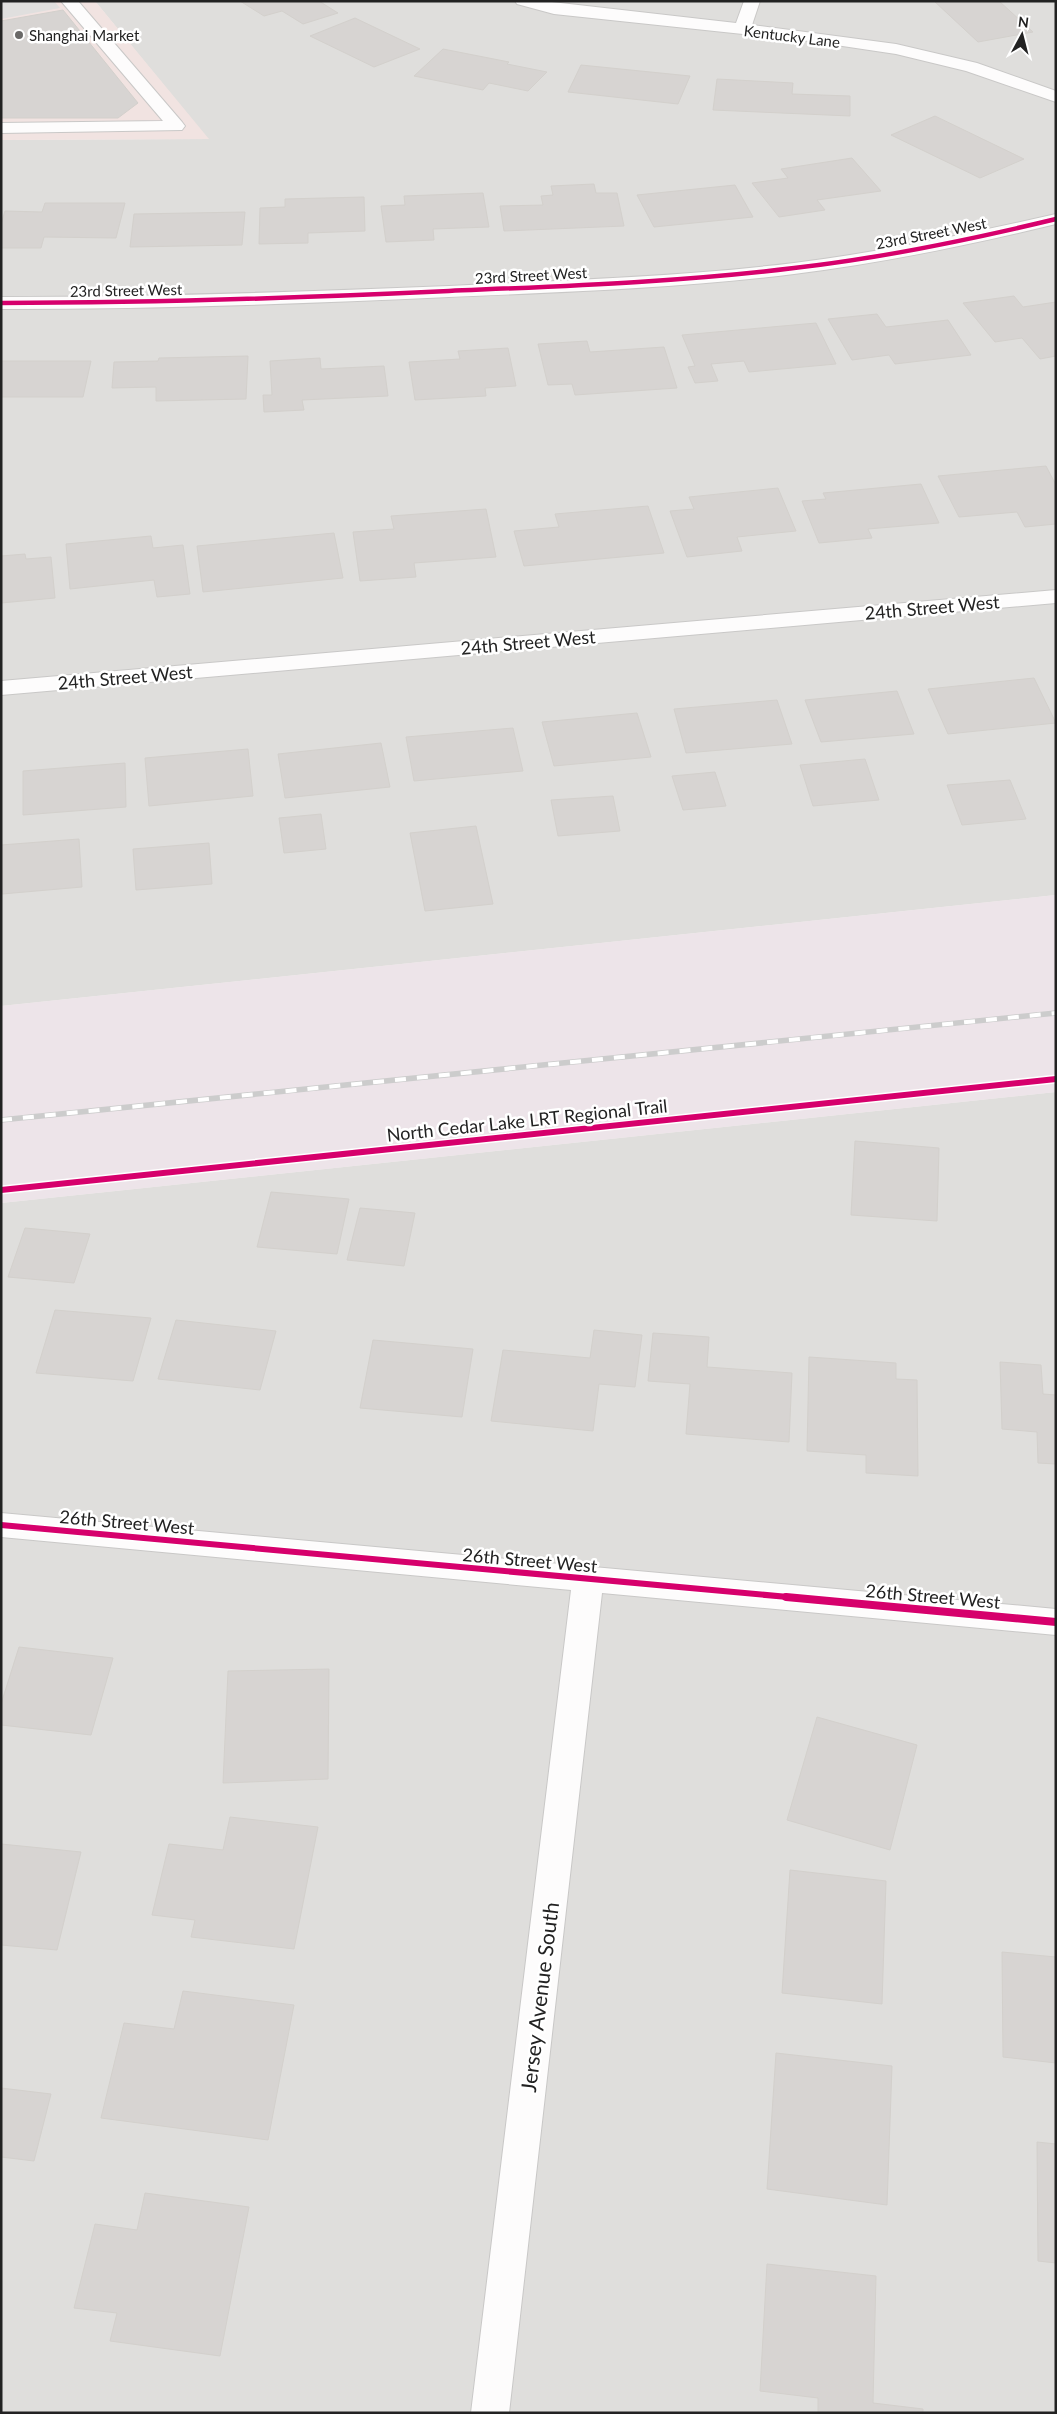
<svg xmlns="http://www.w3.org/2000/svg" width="1057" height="2414" viewBox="0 0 1057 2414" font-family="Lato,sans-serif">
<rect width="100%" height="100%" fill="#f0eeeb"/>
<g fill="#dfdedc">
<path d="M95 1H1056V895L1 1006V140L208 139Z"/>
<path d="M1056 1092V2413H1V1203Z"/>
</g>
<path fill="#f1e3e1" d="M1 1H95L209 139 1 140Z"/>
<path fill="#ede4e9" d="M1056 895V1092L1 1203V1006Z"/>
<path fill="#e0dfde" d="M1 1H54L60 8 1 19Z"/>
<g fill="#d7d4d2" stroke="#d3d0cc">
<path d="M240 1H319L338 13 303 24 282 11 264 16Z"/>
<path d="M934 1H999L1033 32 978 42Z"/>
<path d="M63 10 138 103 118 118H1V21Z"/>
<path d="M355 18 420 49 374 67 310 36Z"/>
<path d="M443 49 509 62 507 64 547 72 528 91 489 83 483 90 414 76Z"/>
<path d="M581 65 690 76 678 104 568 92Z"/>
<path d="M717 79 793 83 792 94 850 96V116L713 110Z"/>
<path d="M935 116 1024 159 980 178 891 135Z"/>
<path d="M852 158 881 191 817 200 825 210 779 217 752 183 788 178 781 169Z"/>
<path d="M594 184 596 193H617L624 226 504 231 500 206 543 205 541 196 553 195 551 186Z"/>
<path d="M735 185 753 217 654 227 637 195Z"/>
<path d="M483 193 489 227 433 229 434 240 386 242 381 206 405 205 404 196Z"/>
<path d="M364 197 365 231 308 233V243L259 244 260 208 285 207V199Z"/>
<path d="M45 203H125L116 238 44 237 41 248H1V224L5 211 42 212Z"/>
<path d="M245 212 242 245 130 247 134 214Z"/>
<path d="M1014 296 1023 307 1056 302V356L1040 359 1022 338 995 342 963 303Z"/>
<path d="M877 314 886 327 948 320 971 355 895 364 889 355 852 360 828 319Z"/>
<path d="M816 323 836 364 749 372 744 361 711 364 718 381 695 383 688 367 695 366 682 335Z"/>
<path d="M587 341 590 352 664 347 677 388 575 395 572 384 548 385 538 344Z"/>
<path d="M508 348 516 386 485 388 486 396 415 400 409 362 460 359 458 351Z"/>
<path d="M248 356 246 399 156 401V387L112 388 114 362 158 361 159 358Z"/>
<path d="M320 358 321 369 384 366 388 396 302 400 304 410 264 412 263 395H272L270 361Z"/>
<path d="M1 361H91L83 397H1Z"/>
<path d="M1046 466 1056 485V524L1025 527 1017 512 959 517 938 476Z"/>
<path d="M921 484 939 523 868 529 872 538 819 543 802 501 826 499 823 493Z"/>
<path d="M778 488 796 531 737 537 742 551 687 557 670 511 694 509 689 497Z"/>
<path d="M648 506 664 553 524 566 514 531 559 527 555 514Z"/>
<path d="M486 509 496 557 414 563 416 577 360 581 353 532 394 529 391 516Z"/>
<path d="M334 533 343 578 203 592 197 546Z"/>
<path d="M151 536 153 548 183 545 190 594 157 597 154 580 70 589 66 544Z"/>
<path d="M25 554 26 559 51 557 55 598 1 603V556Z"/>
<path d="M1034 678 1056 723 948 734 928 689Z"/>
<path d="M897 691 914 734 821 742 805 700Z"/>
<path d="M777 700 792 744 686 753 674 709Z"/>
<path d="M637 713 651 757 554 766 542 722Z"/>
<path d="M513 728 523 771 414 781 406 737Z"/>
<path d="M381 743 390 787 285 798 278 754Z"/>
<path d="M248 749 253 796 149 806 145 758Z"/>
<path d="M865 759 879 800 813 806 800 765Z"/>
<path d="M125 763 126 807 23 815V771Z"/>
<path d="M715 772 726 806 683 810 672 776Z"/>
<path d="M1010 780 1026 819 962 825 947 785Z"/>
<path d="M613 796 620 831 558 836 551 800Z"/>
<path d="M321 814 326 849 284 853 279 818Z"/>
<path d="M476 826 493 904 425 911 410 833Z"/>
<path d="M79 839 82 887 2 894 1 845Z"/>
<path d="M209 843 212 884 136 890 133 849Z"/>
<path d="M855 1141 939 1148 937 1221 851 1215Z"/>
<path d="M271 1192 349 1199 337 1254 257 1247Z"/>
<path d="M360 1208 415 1213 404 1266 347 1260Z"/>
<path d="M25 1228 90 1234 74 1283 8 1277Z"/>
<path d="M55 1310 151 1318 133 1381 36 1373Z"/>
<path d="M176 1320 276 1331 260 1390 158 1379Z"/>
<path d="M594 1330 642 1335 635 1387 599 1384 593 1431 491 1421 503 1350 590 1358Z"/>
<path d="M653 1333 709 1337 707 1367 792 1373 789 1442 686 1434 690 1384 648 1381Z"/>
<path d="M373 1340 473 1349 462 1417 360 1408Z"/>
<path d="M809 1357 896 1363V1379L917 1380 918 1476 866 1473V1455L807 1451Z"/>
<path d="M1000 1362 1041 1365 1043 1394 1056 1395V1464L1038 1463 1037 1432 1002 1429Z"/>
<path d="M19 1647 113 1658 91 1735 1 1725V1704Z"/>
<path d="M329 1669 328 1779 223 1783 228 1671Z"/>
<path d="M817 1717 917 1745 890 1850 787 1820Z"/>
<path d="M230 1817 318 1827 294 1949 191 1937 195 1920 152 1915 169 1844 223 1850Z"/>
<path d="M1 1844 81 1852 57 1950 1 1945Z"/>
<path d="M790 1870 886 1881 882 2004 782 1993Z"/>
<path d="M1002 1952 1056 1957V2063L1003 2057Z"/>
<path d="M183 1991 294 2005 268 2140 101 2118 124 2023 174 2029Z"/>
<path d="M776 2053 892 2066 887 2205 767 2189Z"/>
<path d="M1 2088 51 2094 34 2161 1 2157Z"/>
<path d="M1037 2142 1056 2144V2263L1038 2261Z"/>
<path d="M145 2193 249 2207 220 2356 110 2341 117 2313 74 2308 95 2224 137 2230Z"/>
<path d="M767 2264 876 2276 873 2403 923 2409V2413H818V2398L760 2391Z"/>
</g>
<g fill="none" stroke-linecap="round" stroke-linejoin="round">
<defs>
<path id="lane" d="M61 1H78L182 122 185 126 182 130 1 133V123L163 121Z"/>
<g id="street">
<path d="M515 1H543L736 23 744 1H760L752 25 896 44 977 63 1056 91V102L966 71 896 54 809 41 554 14 517 4Z"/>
<path d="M1056 214V224C969 245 883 263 794 274 680 288 564 292 449 297 300 304 151 309 1 309V297C151 297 300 292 449 286 564 280 679 277 794 263 882 252 969 234 1056 214Z"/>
<path d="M1056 590V603L1 695V681Z"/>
<path d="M1 1513 1056 1609V1635L602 1593 509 2413H471L571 1590 1 1537Z"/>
</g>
</defs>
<use href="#lane" stroke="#c9c8c7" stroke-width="2"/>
<use href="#street" stroke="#c9c8c7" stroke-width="2"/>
<use href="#lane" fill="#fdfcfc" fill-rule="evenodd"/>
<use href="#street" fill="#fdfcfc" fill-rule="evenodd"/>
<defs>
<path id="rail" d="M1 1120 1056 1013"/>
</defs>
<use href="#rail" stroke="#ccc" stroke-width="5.5"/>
<use href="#rail" stroke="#fff" stroke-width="4" stroke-dasharray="11" stroke-linecap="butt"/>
<defs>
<path id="cycleway-far2" d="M1 303C150 303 299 298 449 291 564 286 680 282 794 268 883 258 969 240 1056 219"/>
<g id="cycleway-far1">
<path d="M1 1190 1056 1079"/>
<path d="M1 1525 799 1598"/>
</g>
<path id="cycleway" d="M786 1597 1056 1622"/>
</defs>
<use href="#cycleway-far2" stroke="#fff" stroke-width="6"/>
<use href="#cycleway-far1" stroke="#fff" stroke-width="9"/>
<use href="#cycleway" stroke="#fff" stroke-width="11"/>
<use href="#cycleway-far2" stroke="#d6006c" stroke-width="4.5"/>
<use href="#cycleway-far1" stroke="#d6006c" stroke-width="6"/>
<use href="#cycleway" stroke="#d6006c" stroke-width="8"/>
</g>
<circle fill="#6a6968" stroke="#fff" stroke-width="2" cx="19" cy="35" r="5"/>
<g text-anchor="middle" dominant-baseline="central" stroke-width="5" stroke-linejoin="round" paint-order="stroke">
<g font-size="15" fill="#222" stroke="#fff" text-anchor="start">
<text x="29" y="35">Shanghai Market</text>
</g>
<g font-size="15" fill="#222" stroke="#fff">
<text transform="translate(792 36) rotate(7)">Kentucky Lane</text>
<text transform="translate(931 233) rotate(-11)">23rd Street West</text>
<text transform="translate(531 275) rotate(-3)">23rd Street West</text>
<text transform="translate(126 290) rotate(-1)">23rd Street West</text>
</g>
<g font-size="18" fill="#222" stroke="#fff">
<text transform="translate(932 607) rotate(-5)">24th Street West</text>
<text transform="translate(528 642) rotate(-5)">24th Street West</text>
<text transform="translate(125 677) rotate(-5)">24th Street West</text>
<text transform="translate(527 1120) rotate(-6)">North Cedar Lake LRT Regional Trail</text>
<text transform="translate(127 1522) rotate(5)">26th Street West</text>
<text transform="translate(530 1560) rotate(5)">26th Street West</text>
<text transform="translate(933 1596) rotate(5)">26th Street West</text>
</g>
<g font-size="21" fill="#222" stroke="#fff">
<text transform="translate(539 1997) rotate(-83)">Jersey Avenue South</text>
</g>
</g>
<rect width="1057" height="2414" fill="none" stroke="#222222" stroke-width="5"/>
<g transform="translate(1022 35) rotate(7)" stroke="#ffffff" stroke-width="4" paint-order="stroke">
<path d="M0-4L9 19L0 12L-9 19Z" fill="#222222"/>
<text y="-8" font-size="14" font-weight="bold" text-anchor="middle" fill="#222222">N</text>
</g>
</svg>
